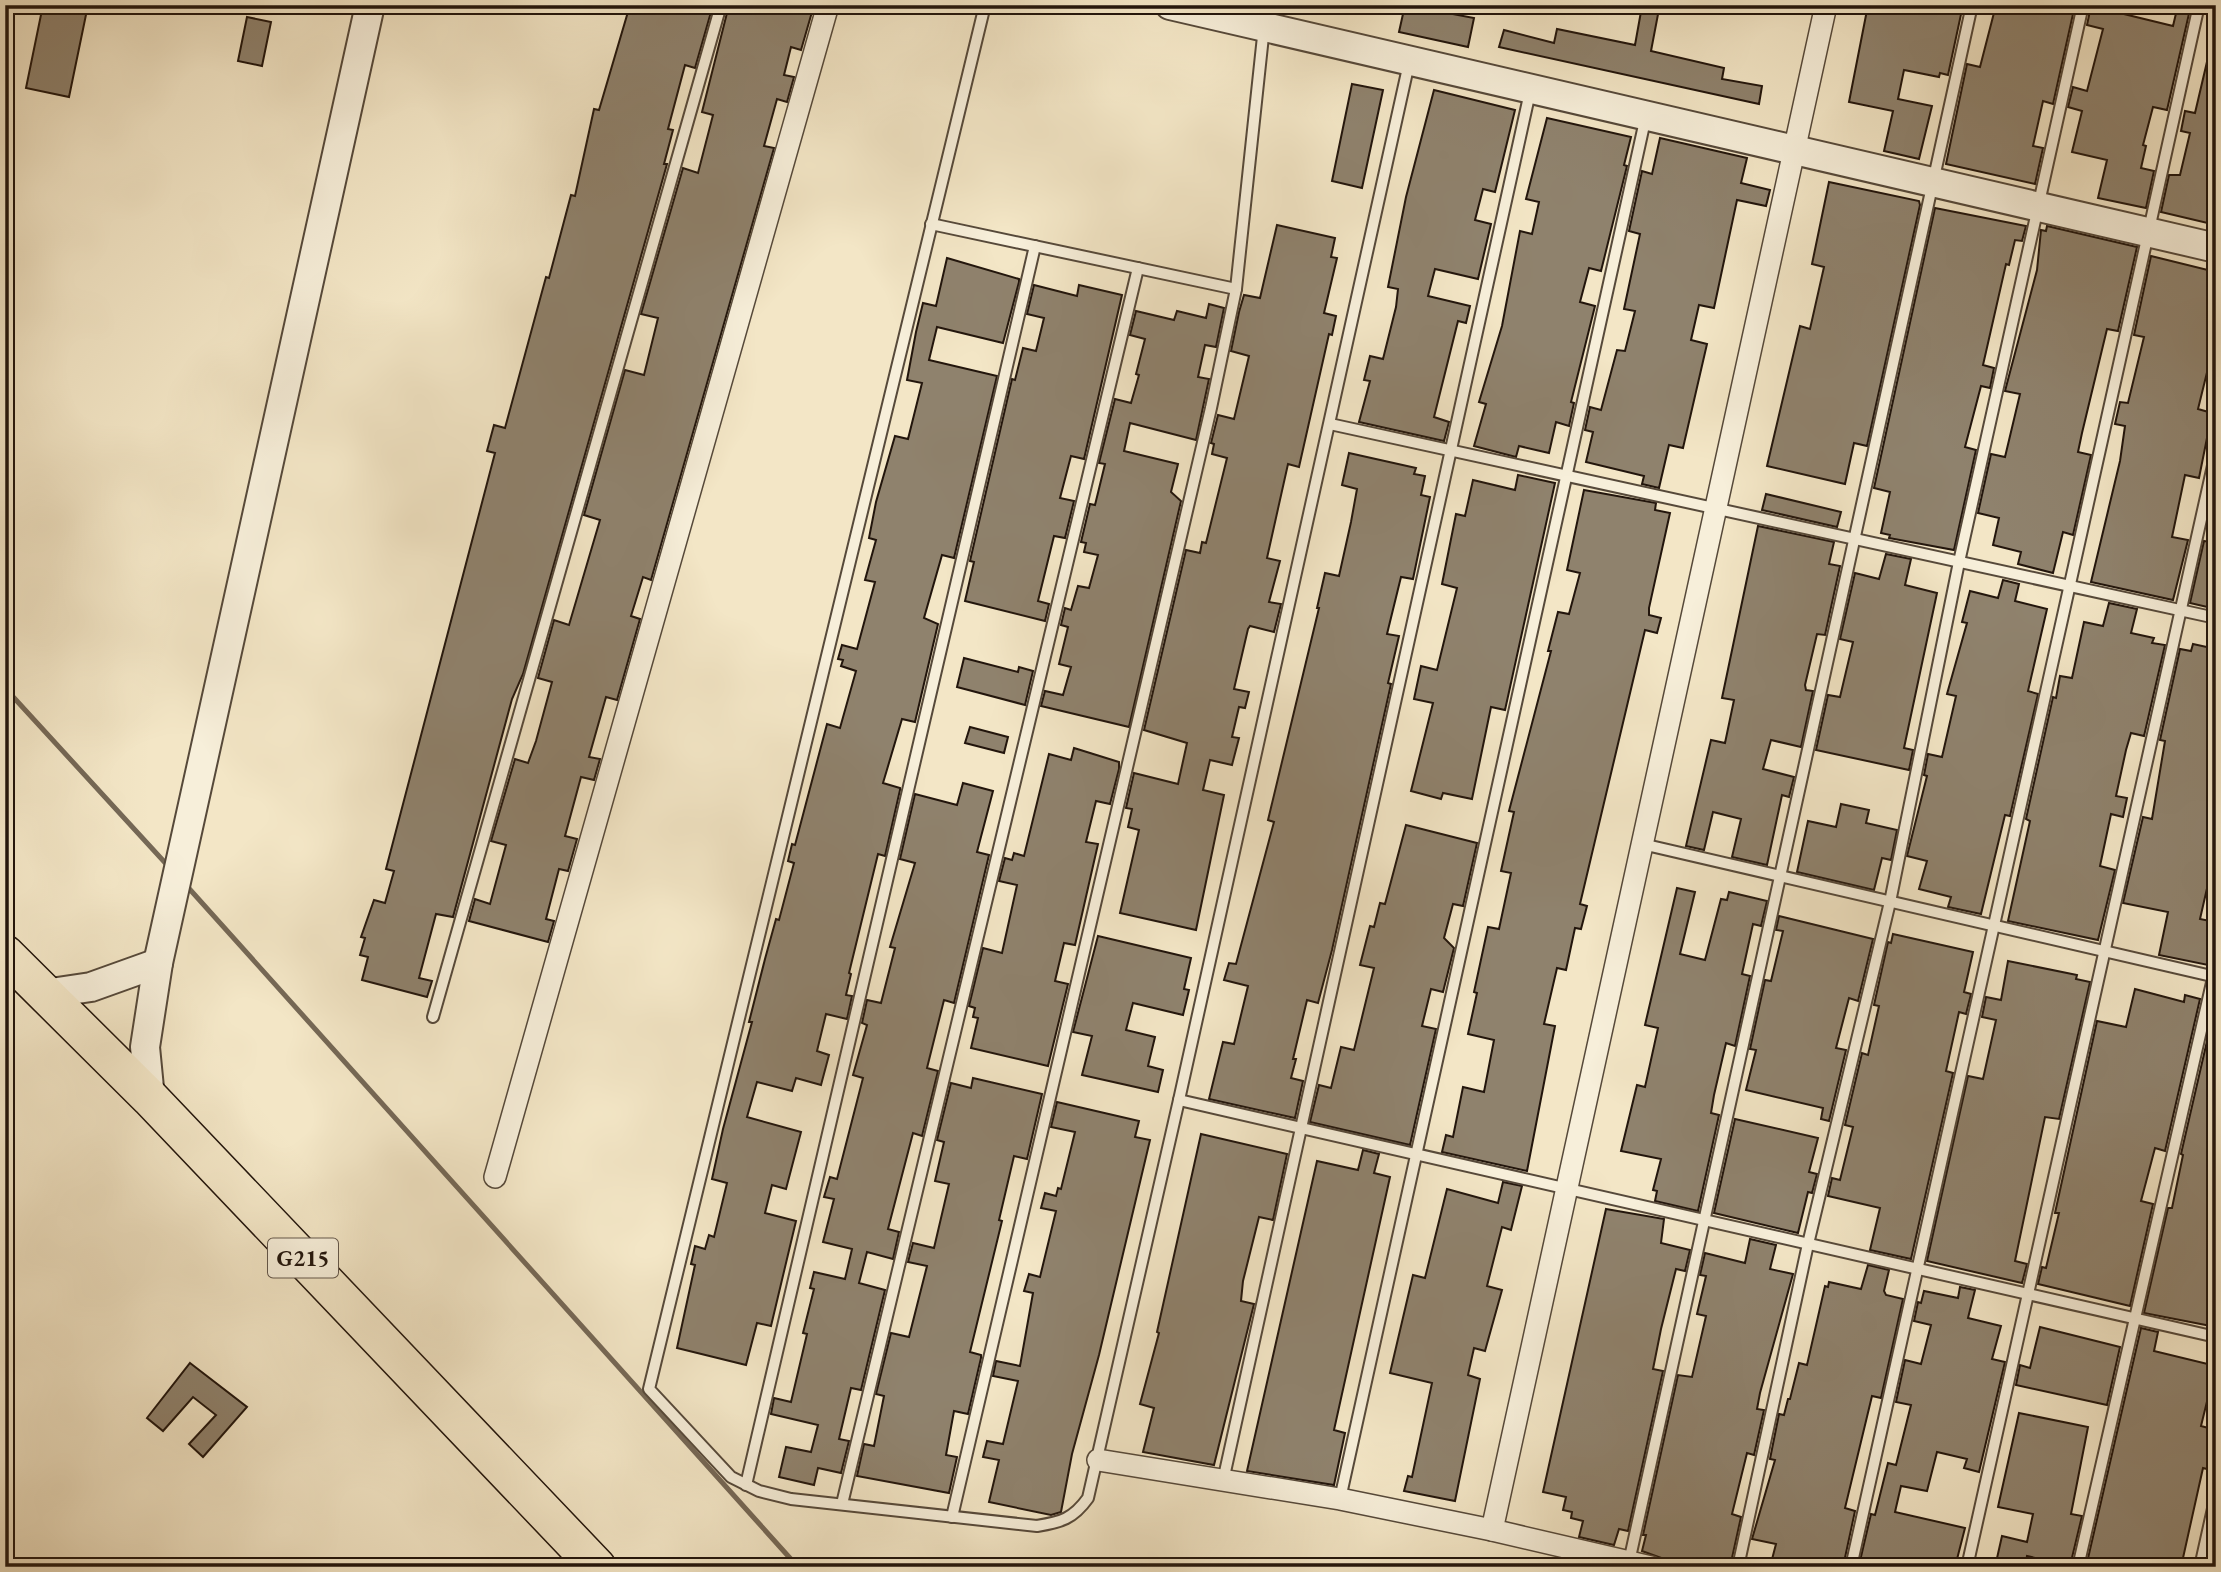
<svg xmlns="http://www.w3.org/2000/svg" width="2221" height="1572" viewBox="0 0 2221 1572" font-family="'EB Garamond',serif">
<rect width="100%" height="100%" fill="#f3e6c6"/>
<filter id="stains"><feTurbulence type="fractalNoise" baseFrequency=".00286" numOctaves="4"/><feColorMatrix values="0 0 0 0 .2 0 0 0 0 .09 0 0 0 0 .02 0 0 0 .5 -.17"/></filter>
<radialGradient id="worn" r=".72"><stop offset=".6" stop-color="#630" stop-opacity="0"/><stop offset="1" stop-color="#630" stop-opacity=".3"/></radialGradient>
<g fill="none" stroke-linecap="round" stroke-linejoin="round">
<g stroke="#756856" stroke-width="5">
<path d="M5 688 169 867"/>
<path d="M185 884 798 1567"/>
</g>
</g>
<g fill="#8f826d" stroke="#22150c" stroke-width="2">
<path d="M43 5H88L69 97 26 88Z"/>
<path d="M630 5H713L695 68 685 65 668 129 673 130 664 164H667L523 674 512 699 453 917 436 914 419 978 432 981 427 997 362 980 368 957 360 955 365 938 361 937 374 900 385 903 394 871 386 869 495 453 487 451 494 425 505 428 546 277 549 278 571 195 575 196 594 109 599 110Z"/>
<path d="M729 5H814L801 50 791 47 784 75 794 77 787 102 777 99 764 146 774 148 651 580 643 577 631 616 640 619 617 700 606 697 589 757 600 759 594 780 581 777 565 836 577 839 568 871 559 869 546 919 554 921 548 942 469 921 475 899 490 904 506 845 491 841 515 759 528 763 536 741 552 682 538 678 554 620 569 625 600 520 584 515 625 370 644 375 658 318 641 314 683 168 698 173 713 115 702 112Z"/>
<path d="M1405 5 1474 18 1468 47 1399 32Z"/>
<path d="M1868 5 1892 10V5H1963L1948 75 1940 73 1939 77 1904 70 1898 99 1932 106 1919 159 1884 151 1893 111 1849 102Z"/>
<path d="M1996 5H2075L2053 104 2043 101 2033 146 2043 148 2035 184 1946 164 1967 64 1980 67Z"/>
<path d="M2178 5H2191L2167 110 2153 107 2143 145 2146 146 2141 168 2154 171 2146 208 2098 198 2107 160 2072 152 2082 111 2068 107 2073 87 2087 91 2103 29 2087 25 2091 6 2173 26Z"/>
<path d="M1642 6 1659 9 1651 51 1724 68 1722 79 1762 86 1759 104 1499 47 1504 30 1554 43 1557 29 1635 45Z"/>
<path d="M247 17 271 22 262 66 238 61Z"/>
<path d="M2210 49 2216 50V225L2161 212 2169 175H2180L2190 133 2181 131 2185 111 2195 113Z"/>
<path d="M1352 84 1383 90 1362 188 1332 181Z"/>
<path d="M1434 90 1515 110 1495 192 1483 189 1475 220 1491 224 1478 279 1435 269 1428 296 1470 306 1466 323 1458 321 1434 417 1449 422 1444 441 1359 422 1370 381 1364 380 1370 356 1383 359 1396 307 1398 289 1388 287 1406 197Z"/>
<path d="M1547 118 1631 137 1624 165 1627 166 1601 271 1589 268 1580 302 1595 306 1571 402 1574 403 1569 426 1556 422 1549 453 1519 446 1516 457 1474 446 1486 404 1479 402 1502 326 1520 231 1532 234 1539 202 1526 199Z"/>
<path d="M1660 138 1747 158 1741 183 1770 190 1766 206 1737 200 1714 308 1699 305 1691 340 1707 344 1683 448 1669 445 1659 488 1642 484 1644 476 1586 462 1593 432 1585 430 1590 407 1601 410 1617 350 1625 351 1635 311 1624 309 1640 234 1629 231 1642 171 1652 174Z"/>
<path d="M1829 182 1919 201 1920 205 1867 446 1854 443 1845 484 1767 466 1800 326 1810 329 1824 267 1812 264Z"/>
<path d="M1935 208 2026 226 2022 241 2015 240 2009 265 2006 264 1983 365 1994 368 1990 388 1981 386 1965 447 1976 450 1954 550 1889 538 1890 535 1881 533 1890 492 1874 488Z"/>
<path d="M1277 225 1335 238 1331 257 1337 258 1324 313 1336 316 1332 335 1329 334 1299 467 1288 464 1267 558 1280 561 1269 602 1281 604 1274 632 1250 626 1248 629 1234 689 1249 692 1245 708 1239 707 1232 737 1239 738 1232 765 1210 760 1203 790 1224 795 1196 930 1120 913 1139 830 1128 827 1132 809 1126 808 1134 773 1178 784 1187 743 1144 730 1186 550 1200 553 1202 542 1206 543 1227 458 1212 454 1214 444 1211 443 1218 415 1234 419 1249 356 1231 351 1239 312 1244 295 1260 298Z"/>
<path d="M2047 226 2137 247 2118 331 2107 329 2082 433 2078 452 2091 455 2073 535 2063 532 2053 573 2018 564 2021 552 1993 545 1999 518 1978 513 1991 454 2005 457 2020 394 2005 391 2037 270 2041 230 2046 231Z"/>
<path d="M2151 256 2216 272V353L2212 352 2198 409 2212 413 2199 478 2185 475 2172 537 2188 540 2173 600 2091 582 2120 461 2125 426 2115 424 2120 402 2128 403 2144 337 2134 335Z"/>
<path d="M947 258 1019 279V282L1003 343 937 327 929 360 997 376 954 558 942 555 924 618 938 624 915 722 902 719 883 783 900 788V790L885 856 878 854 849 973 851 974 846 995 852 996 847 1019 826 1014 817 1051 829 1055 821 1085 796 1078 792 1091 757 1082 747 1117 801 1132 786 1189 772 1185 765 1213 796 1221 771 1326 757 1323 746 1365 677 1348 695 1265 691 1264 695 1246 705 1249 709 1235 714 1237 727 1183 712 1179 723 1129 752 1022H749L765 959 776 919 779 920 794 863 788 861 792 844 795 845 827 724 840 728 856 671 841 666 843 660 838 659 842 645 857 649 875 582 865 580 876 540 869 538 876 502 895 436 908 439 922 383 907 380 916 332 923 303 936 306Z"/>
<path d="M1034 285 1077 296 1079 285 1122 295 1084 459 1071 456 1060 498 1074 501 1065 538 1054 536 1038 601 1049 604 1045 621 965 601 974 562 970 561 1012 379 1015 380 1023 348 1036 351 1044 318 1027 314Z"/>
<path d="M1209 304 1224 308 1216 347 1205 345 1198 377 1209 379 1196 440 1130 423 1124 451 1178 464 1171 492 1181 501 1129 727 1041 706 1045 691 1063 695 1071 667 1059 664 1068 627 1061 625 1065 608 1071 610 1078 586 1089 588 1098 555 1084 552 1086 543 1081 542 1090 504 1095 505 1105 464 1099 463 1115 399 1131 403 1139 375 1136 374 1145 339 1130 335 1136 311 1174 320 1177 311 1206 318Z"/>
<path d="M1349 453 1416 468 1414 474 1425 476 1421 495 1430 497 1413 579 1401 577 1387 634 1399 636 1388 683 1391 684 1332 950 1318 1003 1307 1000 1293 1059H1296L1291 1078 1303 1081 1295 1118 1209 1099 1223 1042 1234 1044 1248 986 1224 980 1229 963 1236 964 1274 822 1268 820 1319 608H1317L1325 573 1339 576 1351 522 1357 489 1342 485Z"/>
<path d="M1518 475 1555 483 1505 710 1491 707 1472 799 1443 793 1441 799 1411 791 1433 703 1414 699 1421 666 1437 670 1457 588 1442 584 1456 514 1465 516 1473 480 1515 490Z"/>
<path d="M1584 490 1656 503 1655 510 1670 513 1649 608V615L1661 618 1657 633 1645 630 1580 904 1587 906 1581 929 1575 928 1566 970 1557 968 1544 1024 1555 1026 1527 1171 1442 1152 1446 1135 1453 1137 1463 1087 1484 1092 1494 1040 1468 1034 1477 993 1474 992 1488 927 1499 929 1511 873 1501 871 1514 812 1509 811 1551 651H1548L1558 612 1569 614 1580 573 1567 570Z"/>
<path d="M1766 494 1841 512 1837 527 1762 510Z"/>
<path d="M1758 526 1834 542 1829 564 1840 566 1825 635 1817 634 1805 685 1806 690 1813 691 1801 747 1771 740 1763 769 1794 777 1789 797 1782 795 1767 865 1732 857 1741 819 1713 812 1704 850 1686 846 1711 740 1725 743 1734 700 1722 698Z"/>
<path d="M2204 541 2216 543V609L2190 603Z"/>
<path d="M1886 554 1911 559 1905 585 1937 593 1904 748 1913 750 1909 770 1816 750 1828 695 1840 697 1853 642 1840 639 1855 573 1879 579Z"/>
<path d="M2003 580 2019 584 2015 601 2047 609 2028 691 2038 694 2010 816 2005 815 1981 914 1948 907 1951 897 1919 889 1927 861 1907 856 1927 776 1924 775 1928 754 1942 757 1956 696 1947 694 1967 623 1962 622 1970 591 1998 598Z"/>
<path d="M2109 603 2137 609 2131 633 2154 638 2152 643 2165 645 2144 736 2131 733 2126 750 2116 796 2127 798 2123 817 2111 814 2100 866 2115 870 2098 940 2008 921 2030 821 2026 819 2053 697 2056 698 2060 676 2072 678 2084 622 2103 626Z"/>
<path d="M2193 644 2216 649V849L2200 919 2215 922 2216 957 2208 965 2159 955 2168 912 2123 903 2143 817 2152 819 2165 741 2160 740 2180 649 2191 651Z"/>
<path d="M964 658 1018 672 1019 667 1033 671 1025 705 957 687Z"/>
<path d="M970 727 1008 737 1004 753 965 743Z"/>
<path d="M1074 748 1119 762V769L1110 804 1096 801 1086 842 1098 844 1075 945 1064 943 1055 981 1068 984 1048 1066 971 1048 978 1018 973 1017 975 1008 969 1006 983 948 1002 953 1017 885 999 881 1005 858 1012 860 1014 853 1024 856 1049 754 1071 760Z"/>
<path d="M963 783 993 791 977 852 989 855 954 1003 944 1000 927 1068 938 1071 922 1136 913 1133 888 1229 899 1232 893 1259 867 1252 859 1283 885 1290 861 1390 851 1388 839 1439 849 1441 841 1473 818 1468 814 1485 779 1477 786 1447 811 1452 818 1425 771 1414 774 1398 791 1402 807 1334 803 1333 814 1289 810 1288 814 1272 845 1279 852 1249 823 1242 834 1199 824 1197 830 1177 837 1179 863 1078 853 1075 867 1025 862 1023 867 1000 881 1003 895 948 890 947 915 863 900 859 915 794 957 805Z"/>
<path d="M1841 804 1869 810 1866 823 1897 830 1891 860 1882 858 1874 890 1797 872 1808 821 1836 827Z"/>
<path d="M1406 825 1477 843 1463 906 1453 904 1444 938 1454 948 1443 992 1431 989 1422 1026 1436 1029 1410 1145 1310 1122 1319 1085 1331 1088 1341 1047 1354 1050 1374 968 1360 965 1370 926 1374 927 1380 903 1385 904Z"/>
<path d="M1677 888 1695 892 1680 954 1705 960 1721 899 1727 900 1729 892 1767 901 1761 926 1753 924 1742 974 1750 976 1735 1046 1726 1043 1714 1095 1711 1113 1719 1115 1698 1211 1655 1201 1657 1191 1653 1190 1661 1159 1621 1151 1637 1085 1645 1087 1658 1028 1645 1025Z"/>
<path d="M1779 916 1873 939 1858 1001 1849 998 1836 1048 1846 1050 1829 1121 1821 1119 1823 1108 1746 1090 1756 1050 1750 1049 1765 980 1771 981 1783 931 1776 930Z"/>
<path d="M1893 934 1973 952 1964 992 1971 994 1966 1014 1959 1012 1946 1071 1953 1073 1911 1259 1870 1250 1880 1208 1828 1196 1832 1178 1840 1180 1853 1127 1845 1125 1862 1053 1868 1055 1879 1006 1874 1005 1888 942 1891 943Z"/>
<path d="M1098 936 1191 958 1184 989 1189 990 1183 1015 1133 1003 1126 1030 1155 1037 1148 1066 1163 1070 1158 1092 1082 1075 1092 1036 1073 1032Z"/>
<path d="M2008 961 2077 975 2076 979 2090 982 2059 1119 2045 1117 2015 1261 2027 1264 2022 1283 1927 1261 1968 1076 1983 1079 1996 1020 1982 1017 1986 997 2001 1000Z"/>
<path d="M2135 989 2184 1002 2185 995 2200 999 2165 1151 2155 1148 2141 1201 2153 1204 2130 1306 2038 1284 2042 1267 2046 1268 2059 1213H2055L2097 1021 2126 1027Z"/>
<path d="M2216 1002V1327L2144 1313 2168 1208H2172L2183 1155 2181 1154Z"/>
<path d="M973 1078 1042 1094 1027 1159 1014 1156 999 1220 1002 1221 970 1352 981 1355V1358L968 1414 954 1411 946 1455 957 1457 949 1493 857 1476 864 1444 874 1446 884 1396 876 1394 891 1333 909 1337 927 1266 908 1262 913 1243 934 1248 949 1184 935 1181 944 1142 937 1140 951 1083 971 1088Z"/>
<path d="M1057 1102 1139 1121 1135 1137 1150 1140 1099 1355 1072 1454 1061 1512 1051 1515 989 1502 999 1460 983 1457 987 1441 1003 1444 1018 1381 993 1376 996 1361 1020 1366 1033 1293 1024 1291 1029 1274 1040 1277 1056 1211 1041 1208 1045 1193 1056 1196 1058 1188 1061 1189 1075 1132 1051 1127Z"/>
<path d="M1735 1119 1818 1138 1809 1172 1817 1174 1812 1193 1808 1192 1798 1233 1714 1213Z"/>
<path d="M1201 1134 1287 1154 1273 1220 1259 1217 1243 1281 1241 1301 1254 1304 1214 1465 1143 1452 1154 1408 1140 1404 1159 1333 1157 1332Z"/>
<path d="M1363 1150 1379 1154 1374 1173 1390 1177 1334 1430 1345 1433 1334 1485 1247 1471 1317 1161 1358 1170Z"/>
<path d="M1503 1182 1522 1186 1511 1230 1502 1227 1487 1286 1502 1290 1485 1351 1474 1348 1468 1375 1480 1379 1455 1501 1404 1491 1408 1476 1412 1477 1432 1383 1390 1373 1413 1275 1425 1278 1447 1189 1498 1203Z"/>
<path d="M1606 1209 1664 1219 1661 1243 1690 1250 1685 1271 1676 1269 1661 1329 1653 1369 1663 1371 1628 1531 1619 1529 1614 1545 1579 1537 1583 1521 1571 1518 1572 1512 1563 1510 1566 1497 1543 1492Z"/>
<path d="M1750 1239 1776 1245 1770 1269 1793 1274 1760 1393 1757 1409 1764 1410 1754 1455 1747 1453 1732 1514 1741 1517 1730 1567H1686L1642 1551 1646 1535H1643L1678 1375 1692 1377 1706 1316 1697 1314 1706 1276 1700 1275 1705 1253 1745 1263Z"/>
<path d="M1868 1265 1889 1270 1884 1291 1886 1295 1903 1299 1881 1398 1872 1396 1845 1508 1855 1511 1843 1567H1770L1776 1544 1752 1539 1775 1460 1770 1459 1779 1414 1784 1415 1788 1399H1790L1799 1363 1807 1365 1825 1286 1828 1287 1829 1282 1861 1289Z"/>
<path d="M1960 1287 1975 1290 1968 1318 2001 1326 1992 1359 2005 1362 1979 1472 1964 1468 1967 1459 1937 1452 1927 1491 1901 1486 1895 1512 1965 1528 1955 1567H1885L1860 1561 1871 1514 1875 1515 1888 1463 1896 1465 1911 1405 1896 1402 1905 1360 1921 1364 1931 1325 1914 1321 1918 1302 1921 1303 1924 1291 1958 1298Z"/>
<path d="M2040 1327 2120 1347 2107 1405 2016 1385 2020 1365 2030 1368Z"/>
<path d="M2141 1328 2158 1332 2154 1351 2216 1366V1387L2211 1385 2201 1426 2216 1430V1434L2207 1469 2203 1468 2181 1567H2086Z"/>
<path d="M190 1363 247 1407 203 1457 189 1444 216 1415 193 1397 163 1431 147 1418Z"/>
<path d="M2019 1413 2088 1427 2071 1514 2082 1516 2070 1566 2027 1556 2025 1567H1995L2002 1536 2027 1542 2033 1514 1998 1507Z"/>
</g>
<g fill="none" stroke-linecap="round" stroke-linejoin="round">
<defs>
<g id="service">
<path d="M985 5 649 1389 731 1477 759 1491 791 1499 1037 1526C1061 1522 1073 1519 1088 1498L1179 1100 1409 63"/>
<path d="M931 224 1236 289"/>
<path d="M1330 424 2216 618"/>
<path d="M1642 844 2216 977"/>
<path d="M433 1017 721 5"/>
<path d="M1179 1100 2216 1337"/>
<path d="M1223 1481 1530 92"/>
<path d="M746 1485 1035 246"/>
<path d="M1340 1499 1646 116"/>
<path d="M842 1504 1138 268"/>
<path d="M952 1517 1211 408 1236 289 1264 27"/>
<path d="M1629 1562 1972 5"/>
<path d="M1738 1567 1808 1244 1890 902 1959 562 2083 5"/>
<path d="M1851 1567 2199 5"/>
<path d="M1967 1567 2216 452"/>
<path d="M2078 1567 2216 965"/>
<path d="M2200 1567 2216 1495"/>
</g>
<g id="minor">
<path d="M495 1177 828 5"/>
<path d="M1098 1460 1340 1499 1492 1530"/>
<path d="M1651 1567 1492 1530 1826 5"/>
</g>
<g id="tertiary">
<path d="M1170 5 2216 248"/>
<path d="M44 994 91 987 158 963"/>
<path d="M150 1098 145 1047 158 963 370 5"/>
</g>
<path id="trunk" d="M5 954 150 1098 597 1567"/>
</defs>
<use href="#service" stroke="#56493a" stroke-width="14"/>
<use href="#minor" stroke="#56493a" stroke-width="24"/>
<use href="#tertiary" stroke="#56493a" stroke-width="32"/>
<use href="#trunk" stroke="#22150c" stroke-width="40"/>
<use href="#service" stroke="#f7efda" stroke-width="10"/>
<use href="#minor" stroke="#f7efda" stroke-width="21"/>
<use href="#tertiary" stroke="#f7efda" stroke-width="28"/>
<use href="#trunk" stroke="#f3e6c6" stroke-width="37"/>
</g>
<g text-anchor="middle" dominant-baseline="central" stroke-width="7" stroke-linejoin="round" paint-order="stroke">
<rect fill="#f7efda" stroke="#62564a" stroke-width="2" x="268" y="1238.5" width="70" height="39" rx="5"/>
<g font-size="23" font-weight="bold" fill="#22150c">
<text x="303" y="1258">G215</text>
</g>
</g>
<rect width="2221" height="1572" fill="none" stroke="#f3e6c6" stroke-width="28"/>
<rect x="7" y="7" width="2207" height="1558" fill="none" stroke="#22150c" stroke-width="3.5"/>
<rect x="14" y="14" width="2193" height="1544" fill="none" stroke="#22150c" stroke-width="2"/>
<rect width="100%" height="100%" filter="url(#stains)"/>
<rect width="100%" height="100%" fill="url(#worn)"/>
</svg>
